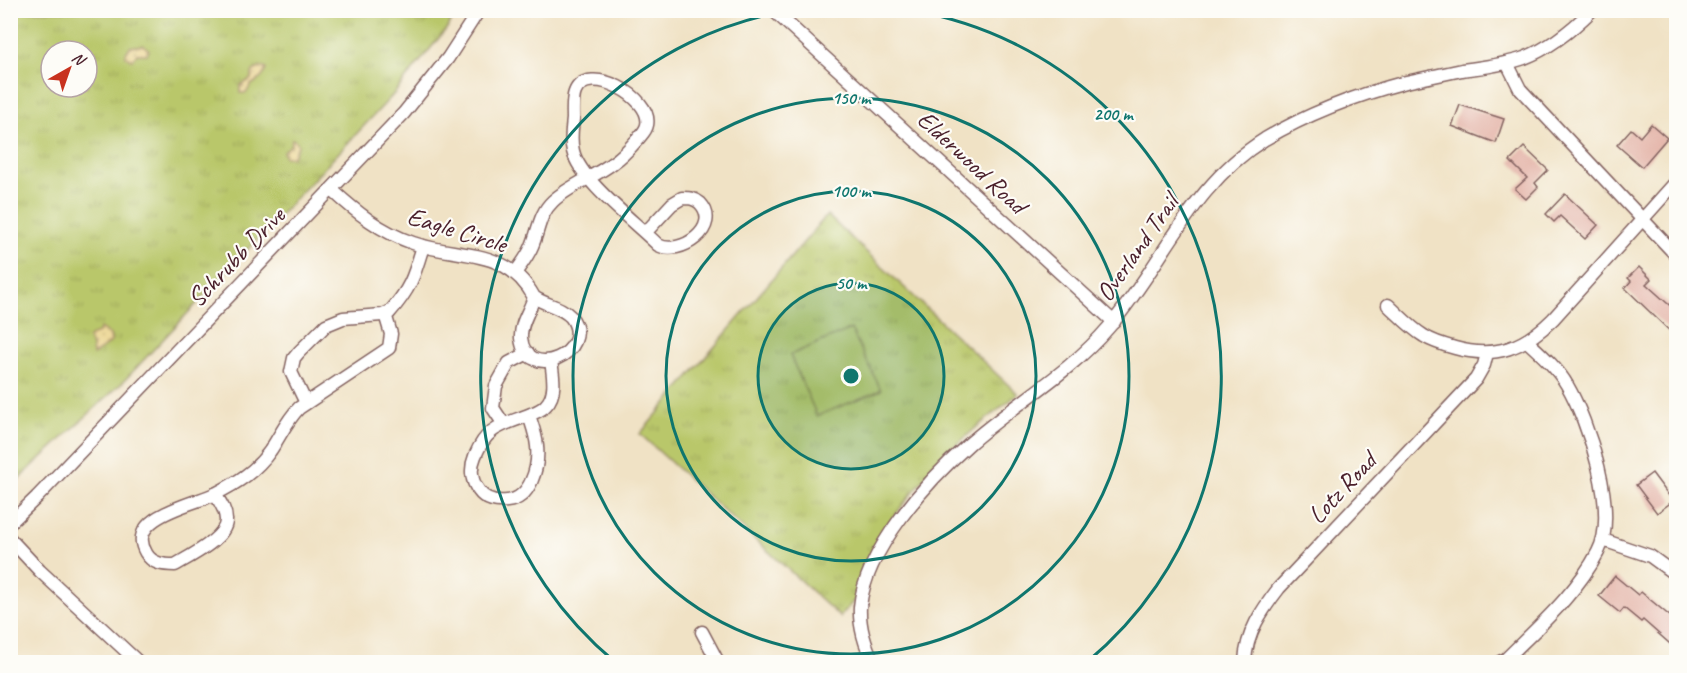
<svg xmlns="http://www.w3.org/2000/svg" width="1687" height="673" viewBox="0 0 1687 673" font-family="Caveat,sans-serif">
<defs>
<pattern id="grass-tufts" width="24" height="20" patternUnits="userSpaceOnUse" patternTransform="scale(1.5)"><rect width="24" height="20" fill="#b9c76a"/><path d="M3 7l-1-3M5 7V3M7 7l1-3M15 17l-1-3M17 17v-4M19 17l1-3" fill="none" stroke="#a1aa5c"/></pattern>
<pattern id="sand-dots" width="8" height="8" patternUnits="userSpaceOnUse" patternTransform="scale(1.5)"><rect width="8" height="8" fill="#eeda9e"/><path d="M2 2h.1M6 6h.1" fill="none" stroke="#cebb88" stroke-width="1.8" stroke-linecap="round"/></pattern>
</defs>
<rect width="100%" height="100%" fill="#fdfcf7"/>
<filter id="ink" filterUnits="userSpaceOnUse"><feTurbulence type="fractalNoise" baseFrequency=".0167" numOctaves="2"/><feDisplacementMap in="SourceGraphic" scale="12" xChannelSelector="R" yChannelSelector="G"/><feConvolveMatrix kernelMatrix="1 2 1 2 8 2 1 2 1" color-interpolation-filters="sRGB"/></filter>
<filter id="wash" filterUnits="userSpaceOnUse"><feTurbulence type="fractalNoise" baseFrequency=".008" numOctaves="4" result="noise"/><feDisplacementMap in="SourceGraphic" scale="24" xChannelSelector="R" yChannelSelector="G"/><feGaussianBlur stdDeviation="1.35" result="paint"/><feColorMatrix in="noise" values="0 0 0 0 0 0 0 0 0 0 0 0 0 0 0 0 0 1.4 0 .05"/><feComposite in="paint" operator="in"/></filter>
<g filter="url(#wash)">
<rect width="100%" height="100%" fill="#f0e2c5"/>
<g fill="url(#grass-tufts)" stroke="#82734a" stroke-width="1.5" fill-rule="evenodd">
<path d="M11 11H458L447 28 392 96 123 382 11 486ZM51 51H87V87H51Z"/>
<path d="M827 215 1018 394 978 426 943 457 912 493 880 535 862 572 858 596 840 617 640 434Z"/>
</g>
<g fill="url(#sand-dots)" stroke="#9c7c64" stroke-width="1.5">
<path d="M143 45 149 50 147 54H137L132 60 126 57V53L130 47Z"/>
<path d="M262 67 266 69C263 79 258 80 251 85 249 87 248 91 246 93H240V86L251 79 253 71Z"/>
<path d="M292 139 297 142 298 146 292 157H285L283 152 291 145Z"/>
<path d="M100 328 110 335 111 342 93 355 92 346 88 339 90 336 98 333Z"/>
</g>
<path fill="#b9c76a" stroke="#82734a" stroke-width="1.5" d="M851 329 881 390 817 416 790 355Z"/>
<g id="blocks">
<g fill="#e2afa3">
<path d="M1460 105 1504 119 1496 143 1452 126Z"/>
<path d="M1651 124 1667 138 1642 167 1617 145 1631 129 1640 137Z"/>
<path d="M1524 147 1548 170 1535 183 1538 187 1526 199 1515 189 1527 178 1510 161Z"/>
<path d="M1565 194 1598 225 1585 239 1560 216 1554 222 1546 214Z"/>
<path d="M1639 267 1651 279 1646 284 1677 312V338L1625 288 1631 281 1628 278Z"/>
<path d="M1652 473 1673 501 1657 513 1636 485Z"/>
<path d="M1615 576 1638 595 1641 592 1677 622V650L1643 620 1641 622 1624 608 1620 613 1599 596Z"/>
</g>
</g>
</g>
<g filter="url(#ink)">
<use href="#blocks" fill-opacity="0" stroke="#846361" stroke-width="1.5"/>
<g fill="none" stroke-linecap="round" stroke-linejoin="round">
<defs>
<g id="street">
<path d="M773 10 1114 322"/>
<path d="M1507 63 1520 89 1676 255"/>
<path d="M332 190C356 212 381 232 413 243 459 259 506 246 534 297 530 311 520 323 521 338 526 384 597 352 571 317 561 306 545 305 534 297"/>
<path d="M515 273C521 265 528 256 532 246 539 230 539 214 553 201 570 185 595 177 614 162 623 156 630 148 637 140 641 135 646 131 647 125 653 97 587 62 575 92 572 99 573 111 573 119 572 129 570 140 573 151 580 181 635 222 658 245 680 257 723 227 700 203 694 198 690 198 682 198L672 204 646 232"/>
<path d="M1388 305C1400 316 1411 328 1424 336 1433 342 1444 345 1455 348 1495 359 1524 348 1553 319L1676 182"/>
<path d="M306 403 291 372 294 358 299 352 326 325 343 318 382 315 389 313C411 288 414 276 423 246"/>
<path d="M529 415C532 425 536 435 537 446 539 466 531 499 507 501 497 502 485 500 479 491 471 481 470 468 475 456 488 425 502 426 531 414 536 412 542 410 546 405 557 394 553 375 551 361"/>
<path d="M503 423 493 408 496 386 509 363 528 353"/>
<path d="M215 494C237 483 256 471 270 451 280 436 287 420 299 408L389 348 391 334 385 314"/>
<path d="M215 494C220 502 226 510 226 520 227 538 189 557 175 565 164 565 152 564 146 553 124 517 194 504 215 494Z"/>
<path d="M10 523 37 497 404 113 448 58 479 10"/>
<path d="M10 539 40 571 138 662"/>
<path d="M1603 540 1650 556 1676 575"/>
<path d="M702 632 718 662"/>
<path d="M874 662C865 647 859 625 860 607 865 550 928 480 969 444 1014 404 1069 374 1109 327 1164 263 1191 185 1265 139 1309 113 1357 95 1406 82 1424 78 1443 74 1462 70 1483 67 1504 65 1524 58 1550 48 1572 30 1592 10"/>
<path d="M1245 662C1246 633 1262 610 1279 588L1476 379 1484 365 1487 353"/>
<path d="M1500 662 1506 659C1539 626 1577 593 1598 552 1619 512 1588 421 1567 385 1557 368 1541 354 1527 341"/>
</g>
</defs>
<use href="#street" stroke="#846361" stroke-width="15"/>
<use href="#street" stroke="#fff" stroke-width="12"/>
</g>
</g>
<circle cx="851" cy="376" r="93" fill="#0f766e" fill-opacity=".12"/>
<g fill="none" stroke="#0f766e" stroke-width="3">
<circle cx="851" cy="376" r="93"/>
<circle cx="851" cy="376" r="185"/>
<circle cx="851" cy="376" r="278"/>
<path d="M615 662A371 371 0 0 1 787 11M915 11A371 371 0 0 1 1087 662"/>
</g>
<g text-anchor="middle" dominant-baseline="central" stroke-width="4.5" stroke-linejoin="round" paint-order="stroke">
<g font-size="26" fill="#4a1f2b" stroke="#fdfcf7">
<text transform="translate(972 162) rotate(43)">Elderwood Road</text>
<text transform="translate(457 230) rotate(17)">Eagle Circle</text>
<text transform="translate(1137 248) rotate(-55)">Overland Trail</text>
<text transform="translate(236 257) rotate(-46)">Schrubb Drive</text>
<text transform="translate(1342 488) rotate(-47)">Lotz Road</text>
</g>
</g>
<circle cx="851" cy="376" r="9" fill="#0f766e" stroke="#fdfcf7" stroke-width="3"/>
<g font-size="18" text-anchor="middle" font-weight="bold" fill="#0f766e" stroke="#fdfcf7" stroke-width="4.5" stroke-linejoin="round" paint-order="stroke">
<text x="851" y="104">150 m</text>
<text x="1113" y="120">200 m</text>
<text x="851" y="197">100 m</text>
<text x="851" y="289">50 m</text>
</g>
<rect width="1687" height="673" fill="none" stroke="#fdfcf7" stroke-width="36"/>
<g transform="translate(69 69) rotate(40)"><circle r="28" fill="#fdfcf7" stroke="#b5a4a5" stroke-width="1.5"/>
<path d="M0-4.5L10 22L0 15L-10 22Z" fill="#c8321e"/>
<text y="-9" font-size="16" font-weight="bold" text-anchor="middle" fill="#4a1f2b">N</text>
</g>
</svg>
